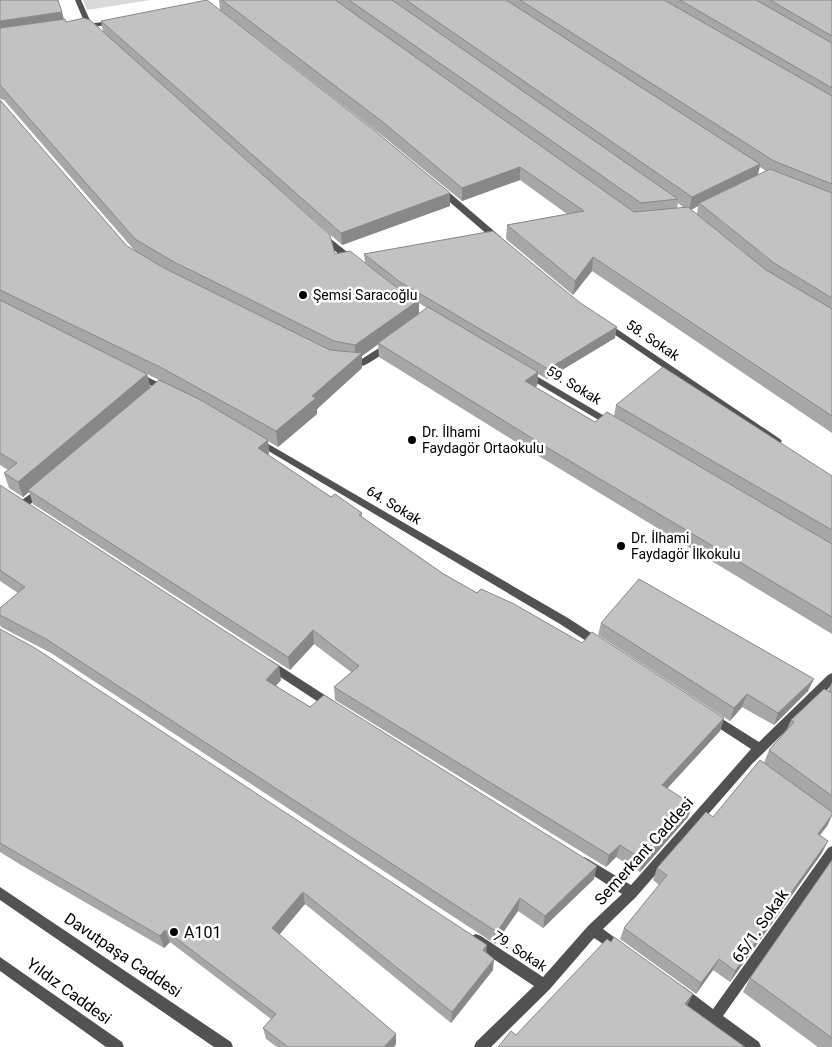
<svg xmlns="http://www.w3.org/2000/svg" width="832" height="1047" viewBox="0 0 832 1047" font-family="Roboto,sans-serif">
<rect width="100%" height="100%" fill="#fff"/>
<path fill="#d9d9d9" d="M83 0H151L87 10Z"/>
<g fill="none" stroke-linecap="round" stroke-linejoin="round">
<g fill="#525252" fill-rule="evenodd">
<path d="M75 0H81L92 25 96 30 95 31H91L86 26Z"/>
<path d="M438 188H444L501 237V241H495L438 192Z"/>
<path d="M320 235H326L356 259V263H350L320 239Z"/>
<path d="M605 321 780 439 782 441 780 443H774L602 326 601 324 602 322Z"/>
<path d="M390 341 393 342 394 344 393 346C381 354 360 375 347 364L351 361 357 362Z"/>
<path d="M526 370 613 421 615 423 613 425H607L523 375 522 373Z"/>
<path d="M137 372 170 388 172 390 167 393 164 392 134 377 133 375Z"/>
<path d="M258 438 568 618 602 640 603 643 602 646 598 647 594 646 560 624 255 443 253 441Z"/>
<path d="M41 486 44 487 46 490 44 493 28 506H22L20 503 22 500Z"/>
<path d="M269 659 334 701 336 704 334 707 330 709 326 707 265 667 264 664 265 661Z"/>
<path d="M832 673V685L752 764 636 897 603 929 622 943 623 947 622 951 617 953 594 938 549 990 491 1047H474L476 1042 534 986 471 944 470 940 471 936 476 934 481 936 543 977 588 926 622 894 580 867 578 863 580 859 584 857 588 859 631 885 751 749 708 721 706 718 708 715 712 713 716 715 759 742 828 675Z"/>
<path d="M832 846V862L723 1016 759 1042 761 1047H743L674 997 672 992 674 987 679 985 684 987 713 1009 828 848Z"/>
</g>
<g fill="#525252" fill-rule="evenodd">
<path d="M115 20 117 21V23L82 29 79 27 82 25Z"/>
<path d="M0 887 231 1042 233 1047H214L0 900Z"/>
<path d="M0 957 122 1042 124 1047H106L0 971Z"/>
</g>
</g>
<g fill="#a7a7a7" fill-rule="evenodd">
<path d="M0 0 62 12 64 19 66 22 103 32 101 21 450 193V206L342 245 236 151 335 254 365 263 364 254 615 338 547 379 538 374 537 386 535 387 595 422 614 416 616 405 832 476V634L542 458 379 357 378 344 362 356V368L317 409V414L278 447 268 441 269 454 268 455 331 497 362 513V517L442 573 477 593 582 643 724 718 720 731 667 789 688 817 640 872 616 857 606 867 335 700 334 687 351 672 314 644 290 670 33 504 29 492 23 497 9 488 4 473 8 470 0 465V100L127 246 135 251 4 100 0 99ZM419 303 427 308 419 314ZM147 374 159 380 150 388Z"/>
<path d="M219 0H832V433L592 271 573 295 506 239 507 225 567 214 520 180 462 201 384 137 220 10ZM760 167 766 171 758 175ZM678 203 684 208H677ZM698 206 697 214 691 210Z"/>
<path d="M0 485 281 680 276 686 594 879 543 928 518 911 495 944 51 653 1 627 0 625V608L18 593 0 581Z"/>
<path d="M601 623 808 691 774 725 742 707 730 721 598 635Z"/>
<path d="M0 629 487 953 493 970 451 1023 305 904 279 934 396 1044 394 1047H277L266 1039 263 1028 271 1019 170 942 164 948 21 865 0 852Z"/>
<path d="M832 682V816L827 826 820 835 822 853 730 982 713 970 696 994 620 939 624 928 659 885 653 880 657 868 713 817 792 783 764 763 769 750 787 729 791 720 828 691Z"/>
<path d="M832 860V1047H818L743 992 750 978Z"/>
</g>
<g fill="#888">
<path d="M62 12 65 26 0 36V21Z"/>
<path d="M760 164 757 178 699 203 698 206 689 211 692 197Z"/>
<path d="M520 167V180L462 201V188Z"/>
<path d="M450 193V206L342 245 341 233Z"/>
<path d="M593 257 592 271 573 295 575 281Z"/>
<path d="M419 300V315L362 356V368L317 409V414L278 447 276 431 312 396 355 358V345Z"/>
<path d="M617 327 615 338 547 379 548 369Z"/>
<path d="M538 372 537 386 523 395 525 381Z"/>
<path d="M147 374 151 389 28 490 29 492 23 497 18 482Z"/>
<path d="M268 440 269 454 260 462 258 448Z"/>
<path d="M313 630 314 644 290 670 288 657Z"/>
<path d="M279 666 281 680 268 694 266 680Z"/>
<path d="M814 679 808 691 774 725 778 713Z"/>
<path d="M747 694 742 707 730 721 734 708Z"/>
<path d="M724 718 720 731 658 798 662 785Z"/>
<path d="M693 805 688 817 640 872 643 860Z"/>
<path d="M832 815 827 826 811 846 818 834Z"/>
<path d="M828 841 822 853 730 982 735 971Z"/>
<path d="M620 845 616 857 606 867 609 855Z"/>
<path d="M597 866 594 879 543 928 545 916Z"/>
<path d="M303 892 305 904 275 940 272 928Z"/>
<path d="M520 898 518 911 495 944 497 932Z"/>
<path d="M165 930 170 942 164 948 160 936Z"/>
<path d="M487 945 486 957 483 950Z"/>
<path d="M494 959 493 970 451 1023 452 1012Z"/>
<path d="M719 959 713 970 696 994 701 983Z"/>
<path d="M693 994 686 1008 685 1004Z"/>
<path d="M396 1034V1044L394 1047H384Z"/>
</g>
<g fill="#c2c2c2" stroke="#888">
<path d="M0 0H58L62 12 0 21Z"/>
<path d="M207 0 375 131 450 193 341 233 101 21Z"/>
<path d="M222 0H335L634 212 688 207 766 270 832 309V416L593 257 575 281 507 225 584 211 520 167 462 188 384 123Z"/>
<path d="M349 0H392L678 199 641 203Z"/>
<path d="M406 0H506L760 164 692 197Z"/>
<path d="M520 0H664L832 96V184L774 161Z"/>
<path d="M680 0H756L832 43V88Z"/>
<path d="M770 0H832V36Z"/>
<path d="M84 18 90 20 330 235 335 254 350 251 392 284 419 300 355 345 334 341 174 262 135 239 0 85V28L65 19 66 22Z"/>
<path d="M0 100 127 246 166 269 330 350 362 353 312 396 316 398 276 431 162 368 0 290Z"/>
<path d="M770 169 832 193V298L774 263 699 203Z"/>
<path d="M493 231 579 302 617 327 548 369 400 282 364 254Z"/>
<path d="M0 300 147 374 18 482 4 473 17 463 0 453Z"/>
<path d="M428 307 538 372 525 381 595 422 607 412 832 544V617L543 445 378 343Z"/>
<path d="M663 367 832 476V530L616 405Z"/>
<path d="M159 380 199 399 268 440 258 448 331 497 335 494 362 513 359 515 442 573 477 593 481 589 514 604 582 643 592 632 724 718 662 785 693 805 643 860 620 845 609 855 334 687 359 666 313 630 288 657 28 490Z"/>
<path d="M0 485 279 666 266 680 310 707 324 695 597 866 545 916 520 898 497 932 46 639 0 615V608L25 587 0 570Z"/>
<path d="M639 579 814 679 778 713 747 694 734 708 601 623Z"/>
<path d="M0 629 35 648 487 945 483 950 494 959 452 1012 303 892 272 928 396 1034 384 1047H288L263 1028 276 1014 165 930 160 936 0 843Z"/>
<path d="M824 689 832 693V796L769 750 794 722 791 720Z"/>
<path d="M760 760 832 812V815L818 834 828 841 735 971 719 959 701 983 624 928 667 875 657 868 706 812 713 817Z"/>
<path d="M832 860V1038L750 978Z"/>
<path d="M614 937 693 994 685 1004 745 1047H498L511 1031 516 1035 607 939 611 942Z"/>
</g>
<g fill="#000" stroke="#fff" stroke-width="2">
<circle cx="303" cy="295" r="5"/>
<circle cx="412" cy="440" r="5"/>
<circle cx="621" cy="546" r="5"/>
<circle cx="174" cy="932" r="5"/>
</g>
<g text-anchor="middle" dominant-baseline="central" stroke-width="5" stroke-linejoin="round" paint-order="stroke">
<g font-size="14" fill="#000" stroke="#fff" text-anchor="start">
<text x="313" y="295">Şemsi Saracoğlu</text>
<text x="422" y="432">Dr. İlhami<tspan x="422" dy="16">Faydagör Ortaokulu</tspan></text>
<text x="631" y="538">Dr. İlhami<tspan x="631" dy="16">Faydagör İlkokulu</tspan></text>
</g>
<g font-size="14" fill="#000" stroke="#fff">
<text transform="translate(653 340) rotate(34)">58. Sokak</text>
<text transform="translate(574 385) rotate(31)">59. Sokak</text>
<text transform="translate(394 505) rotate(31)">64. Sokak</text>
<text transform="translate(520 951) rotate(33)">79. Sokak</text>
</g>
<g font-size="16" fill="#000" stroke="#fff">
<text transform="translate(644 851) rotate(-48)">Semerkant Caddesi</text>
<text transform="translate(760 926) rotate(-55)">65/1. Sokak</text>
<text transform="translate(123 955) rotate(34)">Davutpaşa Caddesi</text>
<text transform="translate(69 991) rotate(36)">Yıldız Caddesi</text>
</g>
<g font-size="16" fill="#000" stroke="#fff" text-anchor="start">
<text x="184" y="932">A101</text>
</g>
</g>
</svg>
